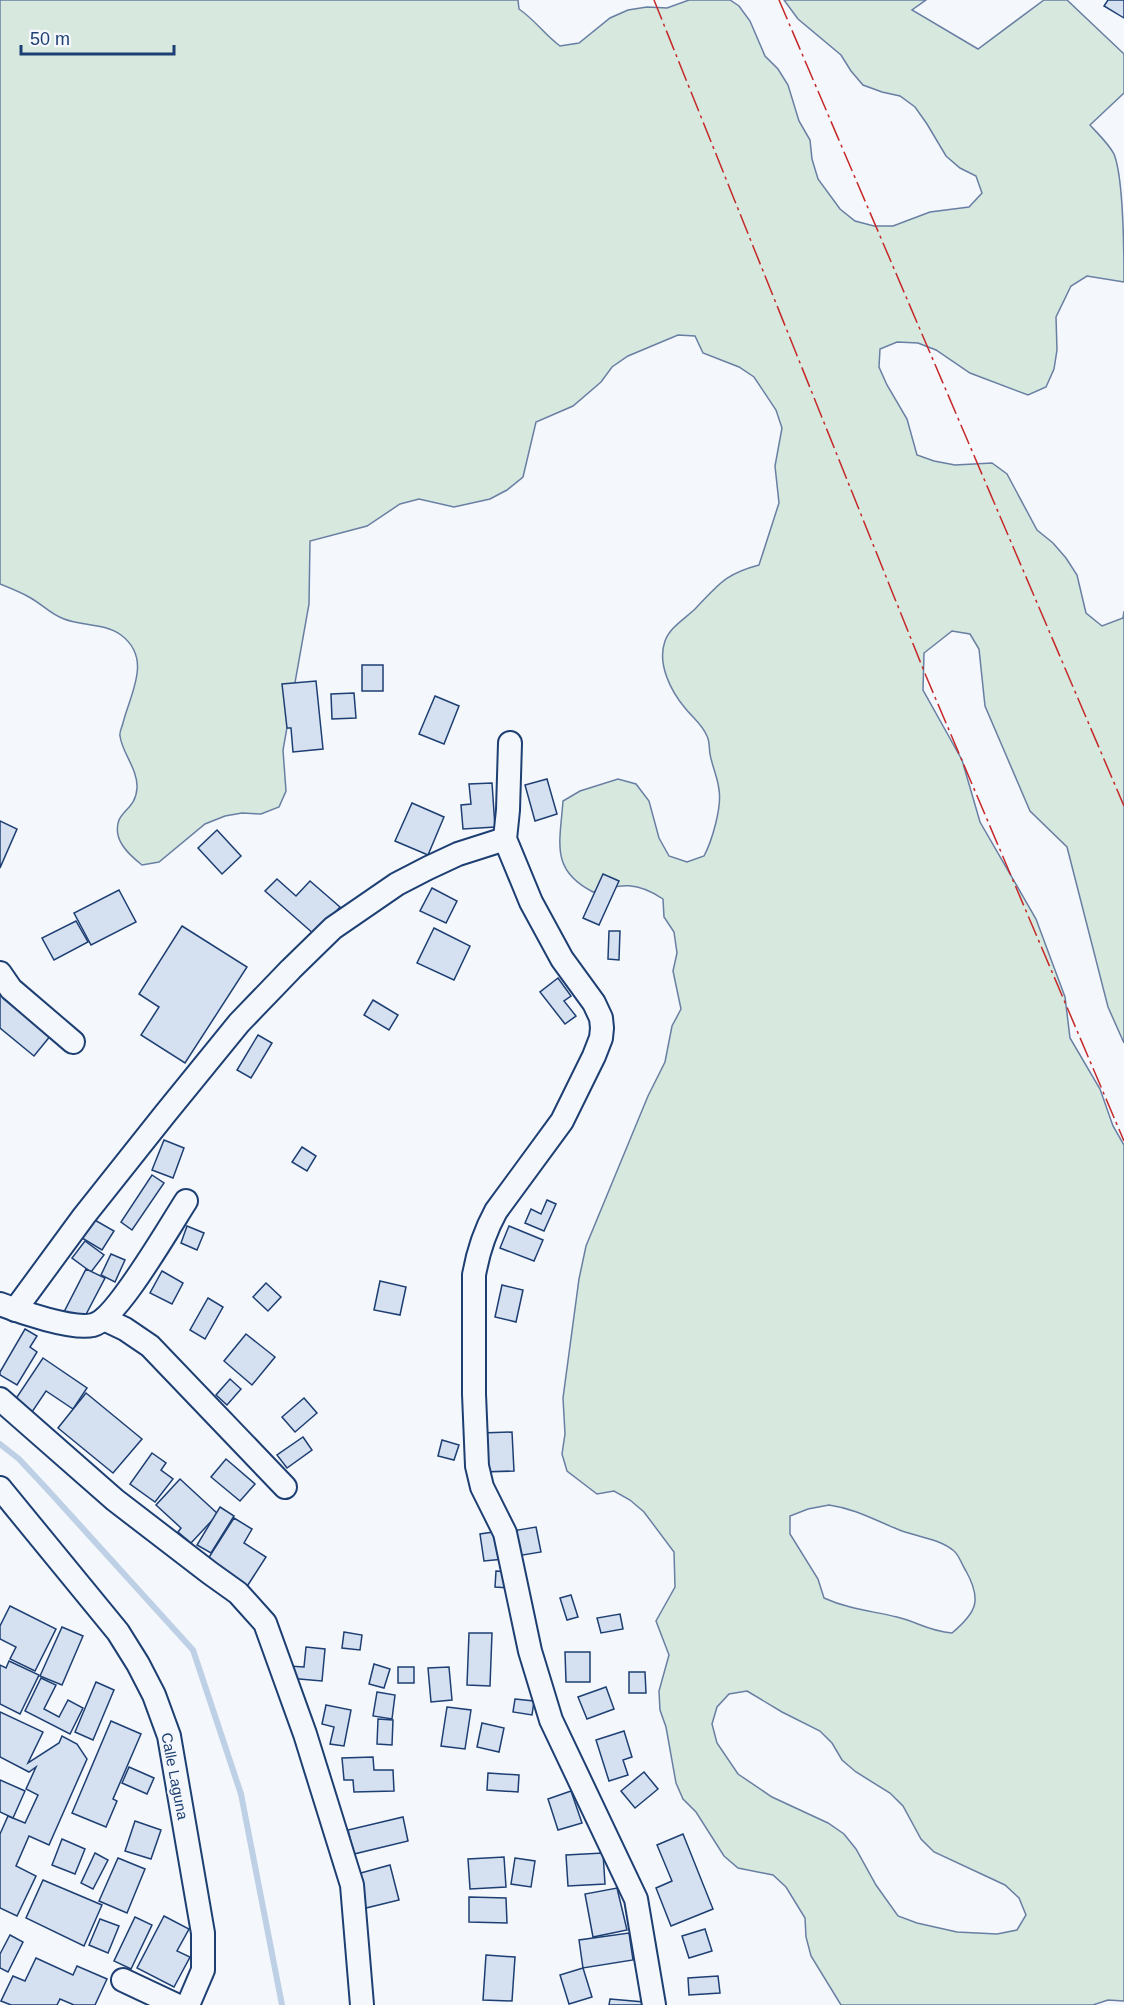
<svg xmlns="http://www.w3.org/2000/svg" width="1124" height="2005" viewBox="0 0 1124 2005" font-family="Helvetica,sans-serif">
<rect width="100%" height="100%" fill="#f4f7fb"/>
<path fill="#d7e8df" stroke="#687fa3" stroke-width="1.5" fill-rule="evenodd" d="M0 0H518L519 9C535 20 545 35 560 46L579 43 610 18 628 10 647 7 667 8 689 0H730L739 6 750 21 765 56 778 69 788 85 799 121 810 140 812 159 818 179 840 209 855 221 874 226H893L930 212 969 207 982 193 976 176 960 168 946 156 927 124 915 107 900 96 882 92 863 85 851 71 841 55 798 19 784 0H926L912 10 978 49 1044 0H1067L1124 54V93L1090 125C1098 134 1108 143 1114 154 1124 179 1124 250 1124 282L1087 276 1071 286 1056 317 1057 350 1054 369 1046 387 1028 395 970 373 936 350 918 343 897 342 880 349 879 367 887 385 907 419 917 455 934 461 955 465 992 463 1007 474 1037 530 1053 543 1066 558 1077 575 1086 613 1102 626 1123 618 1124 611V1043L1108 1007 1067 847 1030 811 985 706 979 649 970 634 952 631 924 653 923 690 962 760 980 822 1036 919 1065 997 1070 1038 1100 1089 1113 1126 1124 1145V2001L1108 2000 1093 2005H841L811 1956 806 1937 805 1918 786 1887 773 1875 738 1868 724 1856 696 1812 683 1799 676 1783 666 1727 660 1710 659 1691 669 1655 656 1621 675 1587 674 1552 644 1512 630 1500 614 1491 597 1494 567 1471 562 1454 565 1434 563 1398 579 1279 586 1246 648 1096 665 1062 672 1026 681 1009 673 971 677 953 674 932 664 917 663 899C638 882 621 883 593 892 550 870 560 843 563 801L580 791 618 779 636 784 649 801 659 838 669 856 687 862 704 856C712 841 722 807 719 790 718 778 712 766 710 754 709 749 710 742 707 736 702 724 693 718 685 708 670 690 657 663 665 641 670 627 686 618 696 608 719 584 725 574 759 565L779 503 775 466 782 428 776 410 754 377 739 367 703 353 695 336 678 335 628 356 612 367 601 382 573 406 536 422 523 477 507 490 490 499 454 507 419 499 400 504 367 526 310 541 309 604 283 750 286 791 279 807 261 814 242 813 225 816 205 824 159 862 142 865C128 854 112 839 119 820 124 809 136 806 137 788 138 769 122 753 120 736 119 733 122 727 123 723 130 694 153 659 121 635 104 623 82 626 64 619 50 614 42 604 29 597 20 592 10 588 0 584ZM829 1505C857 1509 876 1521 902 1531 919 1537 940 1539 954 1551 959 1555 962 1565 966 1571 982 1600 977 1612 952 1633 928 1631 918 1622 897 1617 872 1611 848 1609 824 1598L818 1579 790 1534V1516L808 1509ZM747 1691 782 1712 820 1731 832 1743 842 1760 856 1772 890 1793 903 1806 921 1839 934 1852 1005 1885 1019 1898 1026 1915 1017 1930 997 1934 957 1932 917 1923 898 1916 876 1885 856 1849 844 1834 828 1823 772 1797 738 1774 717 1743 712 1724 717 1707 729 1694Z"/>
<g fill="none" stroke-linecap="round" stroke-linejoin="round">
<path stroke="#bed0e5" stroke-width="6" d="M0 1444 19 1459 47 1489 193 1650 241 1794 282 2005"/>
</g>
<g fill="#d5e0f0" stroke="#1d3f73" stroke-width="1.5">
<path d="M1108 0H1124V18L1104 6Z"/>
<rect x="362" y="665" width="21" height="26"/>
<path d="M316 681 323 749 293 752 291 728H287L282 684Z"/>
<path d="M354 693 356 718 332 719 331 694Z"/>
<path d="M435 696 459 706 444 744 419 734Z"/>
<path d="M547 779 557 814 535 821 525 785Z"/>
<path d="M492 783 495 827 463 829 461 805 471 804 469 784Z"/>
<path d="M412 803 444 817 428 855 395 841Z"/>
<path d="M0 821 17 829 0 868Z"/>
<path d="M217 830 241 856 222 874 198 848Z"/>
<path d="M603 874 619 881 599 925 583 918Z"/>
<path d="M277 879 296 896 310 881 340 907 315 935 265 891Z"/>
<path d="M432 888 457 901 446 923 420 911Z"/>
<path d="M119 890 136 922 91 945 74 913Z"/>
<path d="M76 921 88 942 54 960 42 938Z"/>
<path d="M182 926 247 967 185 1063 141 1035 159 1007 139 994Z"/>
<path d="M434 928 470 946 454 980 417 963Z"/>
<path d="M609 931H620L619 960 608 959Z"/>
<path d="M558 978 571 996 564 1001 576 1016 565 1024 540 992Z"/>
<path d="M0 993 51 1035 34 1056 0 1028Z"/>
<path d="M373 1000 398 1015 389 1030 364 1015Z"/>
<path d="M258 1035 272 1043 251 1078 237 1070Z"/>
<path d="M164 1140 184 1148 173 1178 152 1170Z"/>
<path d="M302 1147 316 1156 307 1171 292 1162Z"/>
<path d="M152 1175 164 1183 132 1230 121 1222Z"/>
<path d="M547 1200 556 1204 544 1231 525 1223 531 1209 541 1214Z"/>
<path d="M93 1219 114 1231 102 1250 82 1238Z"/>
<path d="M187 1226 204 1233 197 1250 181 1243Z"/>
<path d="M509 1226 543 1240 534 1261 500 1248Z"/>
<path d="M85 1241 104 1255 91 1272 72 1258Z"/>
<path d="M111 1254 125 1260 115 1282 101 1275Z"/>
<path d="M86 1269 105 1278 82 1322 64 1312Z"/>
<path d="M162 1271 183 1283 172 1304 150 1293Z"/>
<path d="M380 1281 406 1287 400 1315 374 1310Z"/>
<path d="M266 1283 281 1297 268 1311 253 1297Z"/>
<path d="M502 1285 523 1290 516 1322 495 1317Z"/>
<path d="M208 1298 223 1307 205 1339 190 1330Z"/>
<path d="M25 1329 37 1336 30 1347 37 1352 17 1385 0 1375V1372Z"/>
<path d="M246 1334 275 1357 252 1385 224 1361Z"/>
<path d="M43 1358 87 1388 73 1409 46 1391 32 1412 15 1400Z"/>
<path d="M230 1379 241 1389 227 1405 216 1395Z"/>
<path d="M86 1393 142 1439 113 1473 58 1428Z"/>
<path d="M304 1398 317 1413 295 1432 282 1417Z"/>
<path d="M512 1432 514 1471 482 1472 481 1433Z"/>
<path d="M303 1437 312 1450 287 1468 277 1455Z"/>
<path d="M442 1440 459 1445 454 1460 438 1456Z"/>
<path d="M152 1453 166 1463 161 1470 173 1479 155 1502 130 1484Z"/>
<path d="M226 1459 255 1484 240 1501 211 1477Z"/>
<path d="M180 1479 218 1514 191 1543 178 1532 181 1528 156 1505Z"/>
<path d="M220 1507 234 1516 211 1553 197 1545Z"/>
<path d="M234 1518 252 1529 244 1543 266 1557 246 1588 206 1562Z"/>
<path d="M536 1527 541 1552 517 1556 512 1531Z"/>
<path d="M500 1531 504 1559 484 1561 480 1534Z"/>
<path d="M496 1571 510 1572V1588L495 1587Z"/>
<path d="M571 1595 578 1617 567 1620 560 1598Z"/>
<path d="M10 1606 56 1629 35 1671 10 1659 16 1647 0 1639V1626Z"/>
<path d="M620 1614 623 1629 601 1633 597 1618Z"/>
<path d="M62 1627 83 1636 62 1685 40 1676Z"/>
<path d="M344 1632 362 1635 360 1650 342 1648Z"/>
<path d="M469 1633H492L490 1686 467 1685Z"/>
<path d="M306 1647 325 1649 322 1681 288 1678 289 1666 304 1667Z"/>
<path d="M565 1652H590V1682H566Z"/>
<path d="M9 1661 39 1675 20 1714 0 1704V1665L6 1668Z"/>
<path d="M374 1664 390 1669 384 1688 369 1684Z"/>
<rect x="398" y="1667" width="16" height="16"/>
<path d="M449 1667 452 1700 431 1702 428 1668Z"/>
<path d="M629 1672H645L646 1693H629Z"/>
<path d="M41 1678 56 1685 44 1709 59 1717 68 1700 83 1708 70 1734 25 1711Z"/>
<path d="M96 1682 114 1690 93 1740 75 1732Z"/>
<path d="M606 1687 614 1709 587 1719 578 1697Z"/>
<path d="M377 1692 395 1695 392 1719 373 1716Z"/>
<path d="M515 1699 534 1701 532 1715 513 1712Z"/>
<path d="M326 1705 351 1710 344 1746 330 1744 334 1727 322 1724Z"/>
<path d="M447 1707 471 1710 465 1749 441 1746Z"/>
<path d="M0 1712 43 1732 28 1763 59 1743 62 1736 77 1744 87 1759 49 1845 29 1836 16 1866 36 1876 17 1916 0 1908V1834L8 1816 25 1823 38 1795 26 1789 36 1767 29 1772 0 1757Z"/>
<path d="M378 1719 393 1720 392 1745 377 1744Z"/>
<path d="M111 1721 141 1734 113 1799 117 1801 106 1827 72 1813Z"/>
<path d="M482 1723 504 1728 499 1752 477 1747Z"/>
<path d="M624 1731 632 1757 623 1760 628 1775 609 1781 596 1740Z"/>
<path d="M373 1757 374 1770H393L394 1791 354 1792 353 1780H344L342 1758Z"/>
<path d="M129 1767 154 1778 147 1794 122 1783Z"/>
<path d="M644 1772 658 1789 635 1808 621 1791Z"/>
<path d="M488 1773 519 1775 518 1792 487 1790Z"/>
<path d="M0 1780 25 1791 13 1818 0 1812Z"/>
<path d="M571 1791 582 1823 558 1830 548 1799Z"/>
<path d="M403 1817 408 1841 354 1854 348 1830Z"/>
<path d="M135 1821 161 1830 151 1859 125 1851Z"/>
<path d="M683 1834 713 1909 671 1926 656 1888 672 1881 657 1845Z"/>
<path d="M62 1839 85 1849 75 1874 52 1865Z"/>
<path d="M95 1853 108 1860 93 1889 81 1883Z"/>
<path d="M603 1853 605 1884 568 1886 566 1855Z"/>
<path d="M504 1857 506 1887 470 1889 468 1859Z"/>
<path d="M118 1858 145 1869 127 1913 99 1901Z"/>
<path d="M515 1858 535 1861 531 1887 511 1884Z"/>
<path d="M390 1865 399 1900 366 1908 357 1874Z"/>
<path d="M43 1880 102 1905 84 1946 26 1918Z"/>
<path d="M617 1888 627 1930 593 1937 585 1894Z"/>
<path d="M469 1897 506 1898 507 1923 469 1922Z"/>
<path d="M164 1916 189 1929 177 1951 190 1957 174 1987 137 1968Z"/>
<path d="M135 1917 152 1925 131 1969 114 1961Z"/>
<path d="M100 1919 119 1926 108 1953 89 1945Z"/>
<path d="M705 1929 712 1951 689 1958 682 1936Z"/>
<path d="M629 1933 633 1960 583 1968 579 1940Z"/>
<path d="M10 1935 23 1942 8 1972 0 1968V1954Z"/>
<path d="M486 1955 515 1957 512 2001 483 2000Z"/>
<path d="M36 1958 73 1975 77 1966 107 1979 95 2005H74L60 1999 57 2005H11L1 2001 13 1976 25 1981Z"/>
<path d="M583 1968 592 1997 569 2004 560 1975Z"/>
<path d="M718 1976 720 1993 689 1995 688 1978Z"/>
<path d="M610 1999 644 2002 643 2005H609Z"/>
</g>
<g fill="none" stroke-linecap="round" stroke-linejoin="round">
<defs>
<g id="minor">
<path d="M510 743 508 810 505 839 531 902 562 959 594 1003 601 1018 602 1028 601 1038 594 1056 562 1121 496 1211C485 1231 478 1252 474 1275V1394L477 1466 482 1487 505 1533 530 1651 551 1720 636 1899 654 2005"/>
<path d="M0 973 11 989 73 1042"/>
<path d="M0 1304C20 1312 73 1330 93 1325 116 1320 171 1224 186 1201"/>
<path d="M15 1310 84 1216 165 1114 239 1023 291 969 333 928 397 884 428 868 458 854 505 839"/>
<path d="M104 1319 125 1329 150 1346 285 1487"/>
<path d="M0 1399 115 1500 210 1573 238 1593 265 1623 305 1734 352 1885 362 2005"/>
<path d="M0 1488 118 1632 138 1664 154 1695 169 1736 203 1933V1970L188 2005"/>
<path d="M123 1980 176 2005"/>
</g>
</defs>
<use href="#minor" stroke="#1d3f73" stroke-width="26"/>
<use href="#minor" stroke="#f4f7fb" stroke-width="22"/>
<g stroke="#c62828" stroke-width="1.5" stroke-dasharray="21 4.5 3 4.5" stroke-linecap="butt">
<path d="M654 0 926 676 1124 1141"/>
<path d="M779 0 1124 806"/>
</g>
</g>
<g text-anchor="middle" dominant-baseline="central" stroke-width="4.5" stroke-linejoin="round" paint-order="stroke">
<g font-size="15" fill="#1d3f73" stroke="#f4f7fb">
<text transform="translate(175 1776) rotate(79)">Calle Laguna</text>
</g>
</g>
<path d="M21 45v9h153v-9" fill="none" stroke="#1d3f73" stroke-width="3"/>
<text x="30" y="45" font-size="18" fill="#1d3f73" stroke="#f4f7fb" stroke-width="4.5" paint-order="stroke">50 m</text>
</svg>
